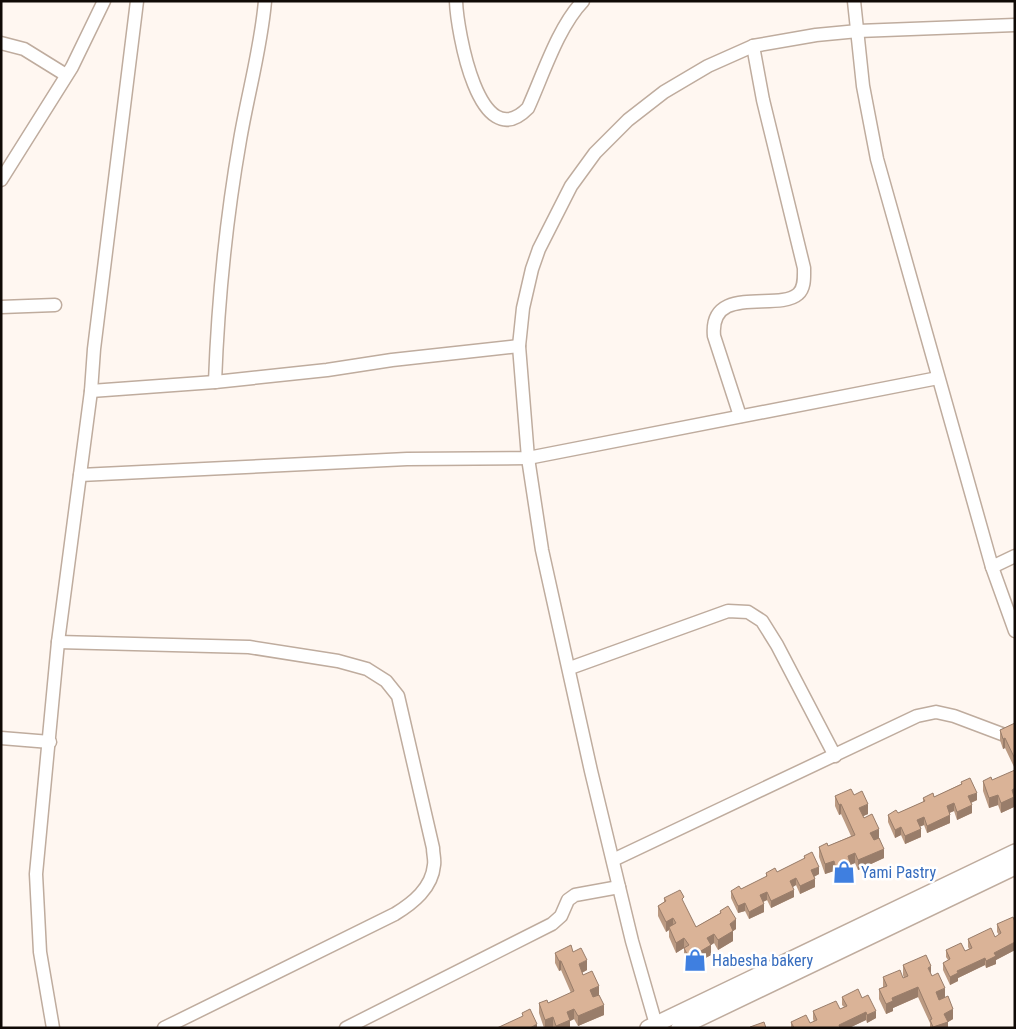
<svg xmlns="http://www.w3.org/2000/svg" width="1016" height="1029" viewBox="0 0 1016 1029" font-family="'Roboto Condensed',sans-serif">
<rect width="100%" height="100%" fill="#fff7f1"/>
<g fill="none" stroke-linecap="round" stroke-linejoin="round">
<defs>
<g id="minor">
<path d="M456 1C457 30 479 158 528 108 543 75 558 27 583 1"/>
<path d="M854 1 863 86 877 159 992 567 1015 631"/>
<path d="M1 43 24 49 66 75"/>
<path d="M1 180 72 67 104 1"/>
<path d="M1 307 55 305"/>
<path d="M215 382C218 301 226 220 240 140 248 93 261 48 265 1"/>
<path d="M91 391 215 382 327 370 392 360 519 346"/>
<path d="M740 416 714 336C709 283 778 312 798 294 805 288 804 277 804 268L763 100 753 46"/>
<path d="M80 475 407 459 528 458 938 378"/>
<path d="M992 567 1015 556"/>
<path d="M58 642 249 647 338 661 367 669 386 681 398 696 433 848C433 854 435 860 434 865 432 888 413 903 395 914L164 1028"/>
<path d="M570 668 728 611 748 612 762 621 777 645 835 756"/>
<path d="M1 738 50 742"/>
<path d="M613 860 917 716 936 712 954 716 1015 739"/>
<path d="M53 1028 40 952 36 874 58 642 91 391 94 349 137 1"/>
<path d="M346 1028 552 924 561 916 568 900 575 895 619 887"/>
<path d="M657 1028 632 941 591 771 542 550 528 458 519 346 523 308 532 269 539 249 571 186 595 153 628 120 664 92 708 66 753 46 816 35 858 31 1015 25"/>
</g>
<g id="tertiary">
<path d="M648 1028 1015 852"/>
<path d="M679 1028 1015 867"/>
</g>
</defs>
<use href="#minor" stroke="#bfac9e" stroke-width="15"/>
<use href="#tertiary" stroke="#bfac9e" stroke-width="18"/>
<use href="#minor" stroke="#fff" stroke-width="12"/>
<use href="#tertiary" stroke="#fff" stroke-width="15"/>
</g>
<g fill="#bb9a82">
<path d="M1015 723V769L1005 748 1003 749 1000 740V730Z"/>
<path d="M992 780 1014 799V807L1001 813 998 805 989 808 983 791V781Z"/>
<path d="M961 782 977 800 971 803 972 813 957 820 954 811 949 813 950 823 927 833 924 825 920 826 921 837 905 844 901 835 895 838 888 822V815L898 813 923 802V798L934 797 961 784Z"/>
<path d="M854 795 868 814 863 816 879 838 884 858 858 870 855 863 850 865V873L836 879 834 871 825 874 819 857V847L828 846 851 836 841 814 839 815 835 806V796Z"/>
<path d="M804 856 819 874 814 877 815 887 800 894 796 885 792 887 794 897 771 908 767 900 763 902 764 912 749 919 745 911 738 913 731 898V891L741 889 766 877V873L777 872 804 859Z"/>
<path d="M664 898 684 904 696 927 720 913V911L736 929 733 931V941L718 950 714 943 711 945V955L689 967 684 958V948L676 953 669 937V930L666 932 658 916V906L664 902Z"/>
<path d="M1015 922V950L996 960V964L986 968 985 965 958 978V981L950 985 943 970V963L948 960 946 957V950L965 951 969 949 968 947V939L995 937 999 935 997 932V924Z"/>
<path d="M573 952 587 970 582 973 599 995 604 1015 578 1026 574 1019 570 1021V1028H544L539 1013V1003H548L571 993 561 970 559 971 555 963V953Z"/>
<path d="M903 965 931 974 945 997 953 1019 948 1022V1028H930V1023L918 997 893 1008V1011L886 1014 879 999V989L883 987V977L904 978 903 975Z"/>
<path d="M842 997 862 998 876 1018 867 1023 866 1020 849 1028H791V1022L810 1023 814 1022 813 1019V1011L840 1009 844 1007 842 1005Z"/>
</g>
<g fill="#997d6a">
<path d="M1005 738V748L1003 749V739Z"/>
<path d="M1015 788 1014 807 1001 813V803L1012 790Z"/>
<path d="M977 793V800L968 804V796Z"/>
<path d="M998 795V805L989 808V798Z"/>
<path d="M954 803V811L947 814V806Z"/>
<path d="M841 804V814L839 815V805Z"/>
<path d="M868 804V814L859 818V808Z"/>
<path d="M972 805V813L957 820V812Z"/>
<path d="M950 815V823L927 833V826Z"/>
<path d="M924 817V825L917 828V820Z"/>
<path d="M901 827V835L895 838V830Z"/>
<path d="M879 829V839L870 843V833Z"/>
<path d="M921 829V837L905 844V836Z"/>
<path d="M884 849V858L858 870V860Z"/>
<path d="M855 853V863L850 865V873L836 879V869L848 856Z"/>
<path d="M834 861V871L825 874V864Z"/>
<path d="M819 867V874L811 878V870Z"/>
<path d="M796 878V885L790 889V881Z"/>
<path d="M815 879V887L800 894V886Z"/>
<path d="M794 890V897L771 908V901Z"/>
<path d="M767 892V900L760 903V895Z"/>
<path d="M745 903V911L738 913V906Z"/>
<path d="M764 904V912L749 919V912Z"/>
<path d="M673 918V928L669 927V930L666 932V922Z"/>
<path d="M736 919V929L733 931V941L718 950V940L730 924Z"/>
<path d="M714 934V943L711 945V955L689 967V958L707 938Z"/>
<path d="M684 938V948L676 953V943Z"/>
<path d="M1015 942V950L996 960V964L986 968V961L994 953Z"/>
<path d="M985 958V965L958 978V981L950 985V977L957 971Z"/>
<path d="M587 960V970L579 974V964Z"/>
<path d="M559 961H561V970L559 971Z"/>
<path d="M931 966V976L928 968Z"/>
<path d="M599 986V996L590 1000V990Z"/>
<path d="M918 987V997L893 1008V1011L886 1014V1004L892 998Z"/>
<path d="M945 988V998L936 1002V992Z"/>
<path d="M604 1005V1015L578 1026V1016Z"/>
<path d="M574 1009V1019L570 1021V1028H556V1026L567 1012Z"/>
<path d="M953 1009V1019L948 1022V1028H933L944 1014Z"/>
<path d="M876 1011V1018L867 1023V1015Z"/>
<path d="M866 1012V1020L849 1028H839V1025Z"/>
<path d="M553 1017V1027L545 1028V1020Z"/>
<path d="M537 1024V1028H530Z"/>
</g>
<g fill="#dab397" stroke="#997d6a">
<path d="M1015 723V759L1005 738 1003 739 1000 730Z"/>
<path d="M1015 770V788L1012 790 1014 797 1001 803 998 795 989 798 983 781 991 777 992 780Z"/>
<path d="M970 778 977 793 968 796 972 805 957 812 954 803 947 806 950 815 927 826 924 817 917 820 921 829 905 836 901 827 895 830 888 815 896 810 898 813 925 801 923 798 933 793 934 797 962 784 961 782Z"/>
<path d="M851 789 854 795 862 791 868 804 859 808 864 818 872 814 879 829 870 833 874 840 879 838 884 849 858 860 855 853 848 856 850 863 836 869 834 861 825 864 819 847 827 843 828 846 855 835 841 804 839 805 835 796Z"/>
<path d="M812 852 819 867 811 870 815 879 800 886 796 878 790 881 794 890 771 901 767 892 760 895 764 904 749 912 745 903 738 906 731 891 739 886 741 889 767 876 766 873 775 868 777 872 805 858 804 856Z"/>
<path d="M680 890 684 897 682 899 696 927 721 913 720 911 728 906 736 919 730 924 733 931 718 940 714 934 707 938 711 945 689 958 684 948 689 945 684 938 676 943 669 927 676 923 673 918 666 922 658 906 666 901 664 898Z"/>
<path d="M1013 917 1015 922V942L994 953 996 956 986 961 985 958 957 971 958 973 950 977 943 963 950 959 946 950 961 943 965 951 972 948 968 939 991 928 995 937 1001 933 997 924Z"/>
<path d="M571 945 573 952 581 948 587 960 579 964 583 975 592 971 599 986 590 990 593 997 599 995 604 1005 578 1016 574 1009 567 1012 570 1020 556 1026 553 1017 545 1020 539 1003 547 1000 548 1003 574 991 561 961H559L555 953Z"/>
<path d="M926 955 931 966 928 968 932 976 938 973 945 988 936 992 939 1000 948 996 953 1009 944 1014 948 1022 933 1027 930 1020 932 1019 918 987 892 998 893 1001 886 1004 879 989 887 986 883 977 900 970 903 978 908 976 903 965Z"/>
<path d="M858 989 862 998 868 995 876 1011 867 1015 866 1012 839 1025 840 1028H794L791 1022 806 1015 810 1023 817 1020 813 1011 836 1001 840 1009 847 1006 842 997Z"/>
<path d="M530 1009 537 1024 530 1028H497L523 1016 522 1013Z"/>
<path d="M764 1022 766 1028H750V1027Z"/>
</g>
<defs>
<symbol id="shop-bare" viewBox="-9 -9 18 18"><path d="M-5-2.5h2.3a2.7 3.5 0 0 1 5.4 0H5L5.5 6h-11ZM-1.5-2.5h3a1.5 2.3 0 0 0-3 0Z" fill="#3f7fe0" stroke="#fff" stroke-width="2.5" paint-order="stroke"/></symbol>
</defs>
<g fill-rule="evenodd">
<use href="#shop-bare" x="828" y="856" width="32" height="32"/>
<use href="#shop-bare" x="679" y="944" width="32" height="32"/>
</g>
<g text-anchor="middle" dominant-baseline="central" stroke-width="5" stroke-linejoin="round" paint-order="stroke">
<g font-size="16" fill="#366cbe" stroke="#fff" text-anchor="start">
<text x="861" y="872">Yami Pastry</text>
<text x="712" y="960">Habesha bakery</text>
</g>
</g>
<rect width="1016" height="1029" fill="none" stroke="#100a06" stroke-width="5"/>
</svg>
